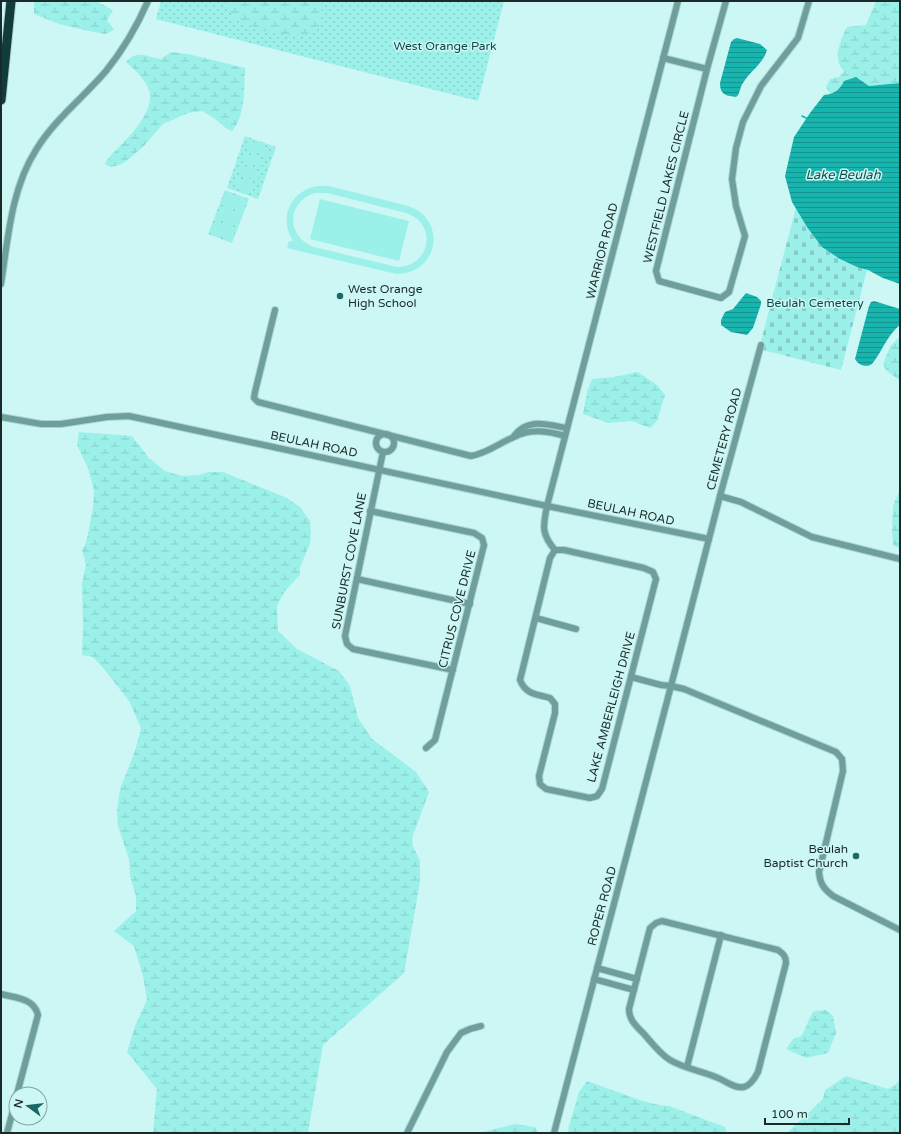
<svg xmlns="http://www.w3.org/2000/svg" width="901" height="1134" viewBox="0 0 901 1134" font-family="'Varela Round',sans-serif">
<defs>
<pattern id="grass-dots" width="8" height="8" patternUnits="userSpaceOnUse"><rect width="8" height="8" fill="#9cf0ea"/><path d="M2 2h.1M6 6h.1" fill="none" stroke="#86cec9" stroke-width="1.8" stroke-linecap="round"/></pattern>
<pattern id="wetland-marsh" width="20" height="14" patternUnits="userSpaceOnUse"><rect width="20" height="14" fill="#9cf0ea"/><path d="M1 5h8M5 5V1M11 12h8M15 12V8" fill="none" stroke="#86cec9"/></pattern>
<pattern id="cemetery-stones" width="16" height="16" patternUnits="userSpaceOnUse"><rect width="16" height="16" fill="#9cf0ea"/><path d="M2 7V4a2 2 0 0 1 4 0v3zM10 15v-3a2 2 0 0 1 4 0v3z" fill="#86cec9"/></pattern>
<pattern id="water-rules" width="6" height="5" patternUnits="userSpaceOnUse"><rect width="6" height="5" fill="#18b4ae"/><path d="M0 2.5h6" fill="none" stroke="#15938e"/></pattern>
</defs>
<rect width="100%" height="100%" fill="#cdf7f4"/>
<g fill="url(#grass-dots)">
<path d="M161 1H504L478 101 156 19Z"/>
<path d="M245 136 276 147 258 199 227 188Z"/>
<path d="M225 190 249 199 232 243 208 234Z"/>
</g>
<g fill="url(#wetland-marsh)">
<path d="M34 1H96L113 10 107 20 114 30 105 34 84 30 59 24 34 14Z"/>
<path d="M228 1H322L321 26 304 35 269 33 232 19Z"/>
<path d="M876 1H900V83L869 86 856 77 831 95 826 87 830 79 839 77 844 71C832 59 840 41 847 27L866 25Z"/>
<path d="M171 52 188 54 245 68C244 87 246 116 232 131L227 129 215 119 202 111 188 113 163 124 142 148 125 162 119 165 110 167 105 164C109 155 115 152 121 145 133 133 152 112 150 94 149 83 134 69 126 62 138 49 146 57 161 59Z"/>
<path d="M900 337V381L886 370 883 364 891 345Z"/>
<path d="M638 372 657 385 665 395 657 421 650 428 632 421 608 423 583 414 587 392 592 379 614 377Z"/>
<path d="M79 432 132 436 149 458 165 471 182 476 199 475 208 472H223L287 498 300 507 310 521 311 532 310 544 300 567V575L285 591 277 606 278 631 297 649 339 671 350 686 358 718 372 739 416 772 429 792 412 838 413 847 420 860V882L404 973 323 1045 308 1133H153L157 1089 127 1052 135 1026 147 1000 143 976 134 946 114 931 136 911V896L130 876 129 859 118 826 117 811 120 789 135 751 141 728 129 701 104 669 93 657 82 655 83 623 82 583 86 564 82 550 86 543 93 508 94 490 88 468 77 445Z"/>
<path d="M900 490V549L893 545 892 530 893 506Z"/>
<path d="M826 1010 833 1016 836 1033 828 1053 806 1058 786 1049 794 1038 800 1037C807 1030 807 1019 814 1011Z"/>
<path d="M846 1076 888 1089 896 1084 900 1079V1133H787L823 1099 825 1090Z"/>
<path d="M587 1081C606 1087 653 1107 669 1106L725 1127 727 1133H567L579 1092Z"/>
<path d="M515 1124 535 1127 538 1133H478Z"/>
</g>
<path fill="url(#cemetery-stones)" d="M802 184 884 205 841 370 759 349Z"/>
<g fill="#9cf0ea" fill-rule="evenodd">
<path d="M251 141 269 148 266 156 248 149Z"/>
<path d="M246 153 264 160 261 168 243 161Z"/>
<path d="M242 165 260 173 257 181 239 174Z"/>
<path d="M237 178 255 185 252 193 234 186Z"/>
<path d="M318 186H329L408 206C448 219 439 274 396 274L287 248 289 241H293C278 218 291 190 318 186ZM315 193H327L406 213C438 223 431 267 397 267L314 247C286 237 286 202 315 193Z"/>
<path d="M226 192 247 200 242 212 222 204Z"/>
<path d="M320 199 409 221 399 261 310 239Z"/>
<path d="M221 206 241 214 237 226 216 218Z"/>
<path d="M215 221 236 228 232 240 211 233Z"/>
</g>
<g fill="url(#water-rules)">
<path d="M737 38 760 44 767 50C763 64 750 71 743 83 740 86 740 95 736 97 735 97 731 96 730 96 722 95 720 90 720 83L731 42 734 39Z"/>
<path d="M856 77 869 86 900 83V284L883 278 868 270 857 267 840 259 822 247 807 227 792 202 785 176 794 137 810 113 824 95C834 94 840 90 844 81Z"/>
<path d="M746 293 757 297 761 301V304L753 328 747 335 731 332 721 325V320L725 312 733 309Z"/>
<path d="M874 301 900 309V325C887 335 882 352 872 364 866 368 858 365 855 359L869 306 871 302Z"/>
</g>
<g fill="none" stroke-linecap="round" stroke-linejoin="round">
<path stroke="#18b4ae" stroke-width="1.5" d="M802 116 808 119"/>
<defs>
<g id="minor">
<path d="M726 1 707 69 656 271 659 281 721 298 729 292 745 236 736 206 732 179 736 148 743 122 761 86 798 38 809 1"/>
<path d="M663 58 707 69"/>
<path d="M1 284C8 239 11 189 36 150 54 120 83 98 106 71 123 50 137 26 148 1"/>
<path d="M275 310 255 392 254 398 258 402 471 456C488 453 499 443 514 437 531 428 548 431 565 436"/>
<path d="M1 417 41 424H61L107 417 129 416 547 506 709 539"/>
<circle cx="385" cy="443" r="9"/>
<path d="M514 436C528 417 548 425 567 428"/>
<path d="M383 452 345 636 347 644 353 649 453 670"/>
<path d="M720 496 741 502 812 537 900 559"/>
<path d="M370 511 474 533 482 538 484 545 435 740 426 748"/>
<path d="M555 550H564L644 568 653 572 656 579 602 789 597 796 590 798 546 789 540 784 539 776 555 713V704L550 698C537 694 526 695 520 680L550 558Z"/>
<path d="M555 550C541 534 543 526 547 506L678 1"/>
<path d="M357 579 470 604"/>
<path d="M536 618 576 629"/>
<path d="M631 677 661 685 671 686 684 689 836 752 842 759 843 771 819 872C820 884 824 889 833 896L900 930"/>
<path d="M662 921 778 950C784 954 786 957 786 963L758 1072C755 1078 751 1085 744 1087 735 1089 726 1081 718 1078 703 1071 685 1069 670 1060 660 1054 652 1043 644 1034 636 1026 629 1020 629 1009L650 928 656 923Z"/>
<path d="M597 968 637 979"/>
<path d="M594 979 634 990"/>
<path d="M1 994C16 998 34 998 38 1015L17 1094"/>
<path d="M687 1067 721 935"/>
<path d="M7 1133 16 1099"/>
<path d="M407 1133 447 1052 461 1033 470 1029 481 1026"/>
<path d="M554 1133 671 686 720 496 761 345"/>
</g>
<path id="highway" d="M1 100 11 1"/>
</defs>
<use href="#minor" stroke="#add2cf" stroke-width="8"/>
<use href="#highway" stroke="#add2cf" stroke-width="11"/>
<use href="#minor" stroke="#6e9f9c" stroke-width="6"/>
<use href="#highway" stroke="#113c3a" stroke-width="9"/>
</g>
<g fill="#1a6764" stroke="#cdf7f4" stroke-width="1.5">
<circle cx="340" cy="296" r="4"/>
<circle cx="856" cy="856" r="4"/>
</g>
<g text-anchor="middle" dominant-baseline="central" stroke-width="3" stroke-linejoin="round" paint-order="stroke">
<g font-size="12" fill="#0d4a47" stroke="#cdf7f4">
<text x="445" y="46">West Orange Park</text>
<text x="815" y="303">Beulah Cemetery</text>
</g>
<g font-size="12" fill="#1a2a29" stroke="#cdf7f4">
<text transform="translate(666 187) rotate(-76)">WESTFIELD LAKES CIRCLE</text>
<text transform="translate(602 251) rotate(-76)">WARRIOR ROAD</text>
<text transform="translate(724 439) rotate(-75)">CEMETERY ROAD</text>
<text transform="translate(314 444) rotate(12)">BEULAH ROAD</text>
<text transform="translate(631 512) rotate(12)">BEULAH ROAD</text>
<text transform="translate(349 561) rotate(-79)">SUNBURST COVE LANE</text>
<text transform="translate(457 609) rotate(-76)">CITRUS COVE DRIVE</text>
<text transform="translate(611 707) rotate(-75)">LAKE AMBERLEIGH DRIVE</text>
<text transform="translate(602 906) rotate(-75)">ROPER ROAD</text>
</g>
<g font-size="12" fill="#1a2a29" stroke="#cdf7f4" text-anchor="start">
<text x="348" y="289">West Orange<tspan x="348" dy="14">High School</tspan></text>
<text x="848" y="849" text-anchor="end">Beulah<tspan x="848" dy="14">Baptist Church</tspan></text>
</g>
<g font-size="13" font-style="italic" fill="#144f4c" stroke="#cdf7f4">
<text x="843" y="175">Lake Beulah</text>
</g>
</g>
<rect width="901" height="1134" fill="none" stroke="#1a2a29" stroke-width="4"/>
<g transform="translate(28 1106) rotate(285)"><circle r="19" fill="#cdf7f4" stroke="#85a5a3"/>
<path d="M0-3L7 15L0 10L-7 15Z" fill="#1a6764"/>
<text y="-6" font-size="11" font-weight="bold" text-anchor="middle" fill="#1a2a29">N</text>
</g>
<path d="M765 1118v6h84v-6" fill="none" stroke="#1a2a29" stroke-width="2"/>
<text x="771" y="1118" font-size="12" fill="#1a2a29" stroke="#cdf7f4" stroke-width="3" paint-order="stroke">100 m</text>
</svg>
